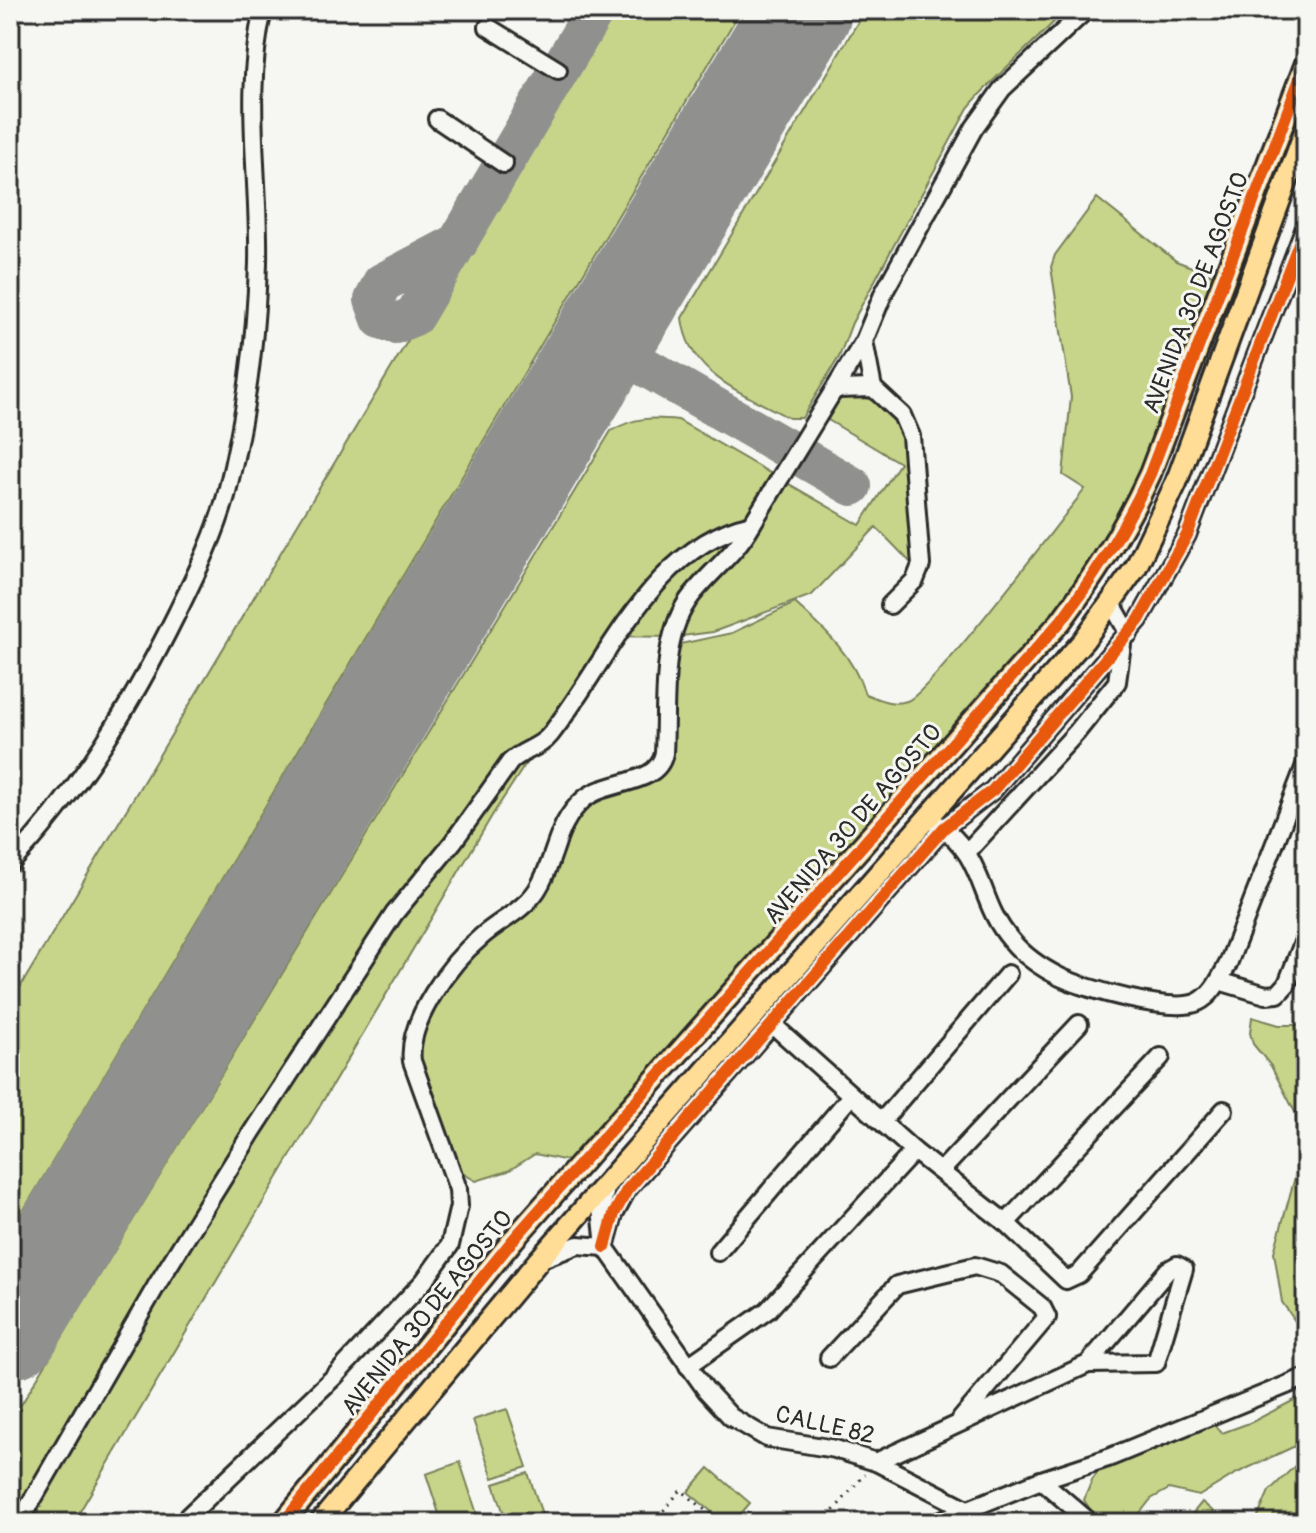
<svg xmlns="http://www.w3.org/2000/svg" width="1316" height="1533" viewBox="0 0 1316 1533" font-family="Pangolin,sans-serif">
<rect width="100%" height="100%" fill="#f6f6f2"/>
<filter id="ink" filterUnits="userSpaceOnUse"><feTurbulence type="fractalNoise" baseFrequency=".0125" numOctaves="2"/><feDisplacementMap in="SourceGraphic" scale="16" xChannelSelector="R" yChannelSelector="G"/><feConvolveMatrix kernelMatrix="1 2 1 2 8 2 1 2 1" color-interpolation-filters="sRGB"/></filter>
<g filter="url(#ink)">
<g fill="#c6d589" stroke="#78805a" stroke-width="2">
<path d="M606 10H741L10 1233V1004Z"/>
<path d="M865 10H1065C1034 45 997 72 968 108L852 323 839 357 802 418H789C743 392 689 377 682 318Z"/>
<path d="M1097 198 1176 261 1226 280 1112 548 582 1164 535 1154 508 1171 476 1181 452 1167 410 1047 450 969 525 904 570 814 658 769 671 646 732 633 795 603C826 631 852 654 865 694 879 699 891 706 907 701 929 694 1061 520 1085 489L1063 475 1071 397 1051 267 1055 255Z"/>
<path d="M845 397C923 387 910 516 912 564L876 527 812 595 713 632 674 637 609 636 493 814 73 1523H10V1423L611 431C634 417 652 417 678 420L860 525 900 463 823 417 834 402Z"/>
<path d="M1252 1017 1279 1025H1306V1328L1295 1321 1282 1302 1274 1252 1297 1170 1296 1114 1271 1066 1253 1044 1250 1033Z"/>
<path d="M1306 1394V1441L1235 1474 1199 1496 1169 1489 1151 1499 1132 1523H1099L1084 1500 1092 1480 1108 1458 1205 1416 1222 1433 1252 1422Z"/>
<path d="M507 1409 527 1467 493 1478 473 1420Z"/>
<path d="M1306 1455V1523H1255L1269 1491Z"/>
<path d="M460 1462 479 1520 442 1523 426 1474Z"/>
<path d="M709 1468 750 1503 733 1523H725L688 1492Z"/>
<path d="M528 1473 545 1523H507L494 1484Z"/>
<path d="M1202 1502 1227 1523H1185Z"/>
</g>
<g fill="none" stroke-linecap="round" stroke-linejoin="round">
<g stroke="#90908e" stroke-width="40">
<path d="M458 243 382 283 374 300 381 319 395 324 414 316 595 10"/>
<path d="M602 342 852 486"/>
</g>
<path stroke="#90908e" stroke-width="100" d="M10 1329 802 10"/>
<defs>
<g id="minor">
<path d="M488 27 558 70"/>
<path d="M437 119 504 164"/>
<path d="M873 388 864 341 884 292 974 128 1002 89 1086 10"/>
<path d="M838 389 873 388 902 415 911 436 921 565 915 580 890 605"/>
<path d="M1111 602 1129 634"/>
<path d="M936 823C988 858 976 900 1011 940 1024 956 1042 968 1060 977 1086 989 1172 1014 1198 1002 1213 995 1220 978 1228 964L1306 763"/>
<path d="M968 851 1076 733 1117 682 1122 644"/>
<path d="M10 864C80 790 132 704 177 613 195 576 215 537 226 496 245 421 256 340 258 263 260 179 243 93 263 10"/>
<path d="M1219 981 1266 995 1278 994 1287 984 1306 935"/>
<path d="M772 1024 914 1151 1006 1223 1066 1280 1079 1274 1224 1110"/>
<path d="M882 1121 1008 974"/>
<path d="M941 1171 1079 1024"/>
<path d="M607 1185 601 1208 605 1247 706 1390 731 1417 767 1438 835 1449 876 1462 969 1510"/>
<path d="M1006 1223 1161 1057"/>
<path d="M605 1247 614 1214 627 1190 944 828 993 790 1139 620 1187 535 1306 225"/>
<path d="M718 1252 851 1096"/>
<path d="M544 1258 578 1245 605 1247"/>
<path d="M829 1358 897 1285 975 1266 1001 1274 1042 1307 1047 1317 961 1419"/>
<path d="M688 1366 768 1310 914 1151"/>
<path d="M876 1462 1088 1364 1168 1270 1177 1265 1184 1269 1156 1363 1088 1364"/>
<path d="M1041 1480 1091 1523"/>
<path d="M19 1523 158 1283 252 1132 394 914 453 842 510 762C522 750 540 748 550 735 608 662 652 545 752 524L864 341"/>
<path d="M181 1523 335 1376 424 1281 450 1245 459 1206 458 1189 412 1061C407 1021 451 962 481 937 499 921 523 911 537 890 557 859 554 825 584 799 609 779 658 786 664 753 667 704 659 636 692 595 712 570 736 553 752 524"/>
<path d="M934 1523 1041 1480 1108 1458 1306 1377"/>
</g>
<g id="major">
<path d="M283 1523 513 1240 1061 621C1096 574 1126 527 1150 474L1306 63"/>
<path d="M320 1523 539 1260 1084 640 1136 567 1176 483 1306 129"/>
</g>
</defs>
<use href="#minor" stroke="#2b2b2b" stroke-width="22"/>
<use href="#major" stroke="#2b2b2b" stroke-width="26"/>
<g stroke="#2b2b2b" stroke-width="3" stroke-dasharray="2 6" stroke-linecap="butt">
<path d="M653 1523 681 1490 721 1523"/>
<path d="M738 1523 740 1520"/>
<path d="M823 1523 865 1474"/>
</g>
<use href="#minor" stroke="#f6f6f2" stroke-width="16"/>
<use href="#major" stroke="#ffdd96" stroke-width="20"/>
<defs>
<g id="cycleway">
<path d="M605 1247 614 1214 627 1190 944 828 993 790 1139 620 1187 535 1306 225"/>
<path d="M283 1523 513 1240 1061 621C1096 574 1126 527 1150 474L1306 63"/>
</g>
</defs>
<use href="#cycleway" stroke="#f6f6f2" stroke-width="17"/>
<use href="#cycleway" stroke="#e8590c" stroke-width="12"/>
</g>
</g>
<g text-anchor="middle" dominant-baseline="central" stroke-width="6" stroke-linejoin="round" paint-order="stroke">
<g font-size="24" fill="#2b2b2b" stroke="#f6f6f2">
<text transform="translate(1196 293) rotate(-69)">AVENIDA 30 DE AGOSTO</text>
<text transform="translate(853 824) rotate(-49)">AVENIDA 30 DE AGOSTO</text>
<text transform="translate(427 1313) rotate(-51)">AVENIDA 30 DE AGOSTO</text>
<text transform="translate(825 1425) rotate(13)">CALLE 82</text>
</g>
</g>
<rect width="1316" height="1533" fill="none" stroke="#f6f6f2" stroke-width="40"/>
<rect x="20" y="20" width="1276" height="1493" fill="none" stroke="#2b2b2b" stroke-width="3" filter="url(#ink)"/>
</svg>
